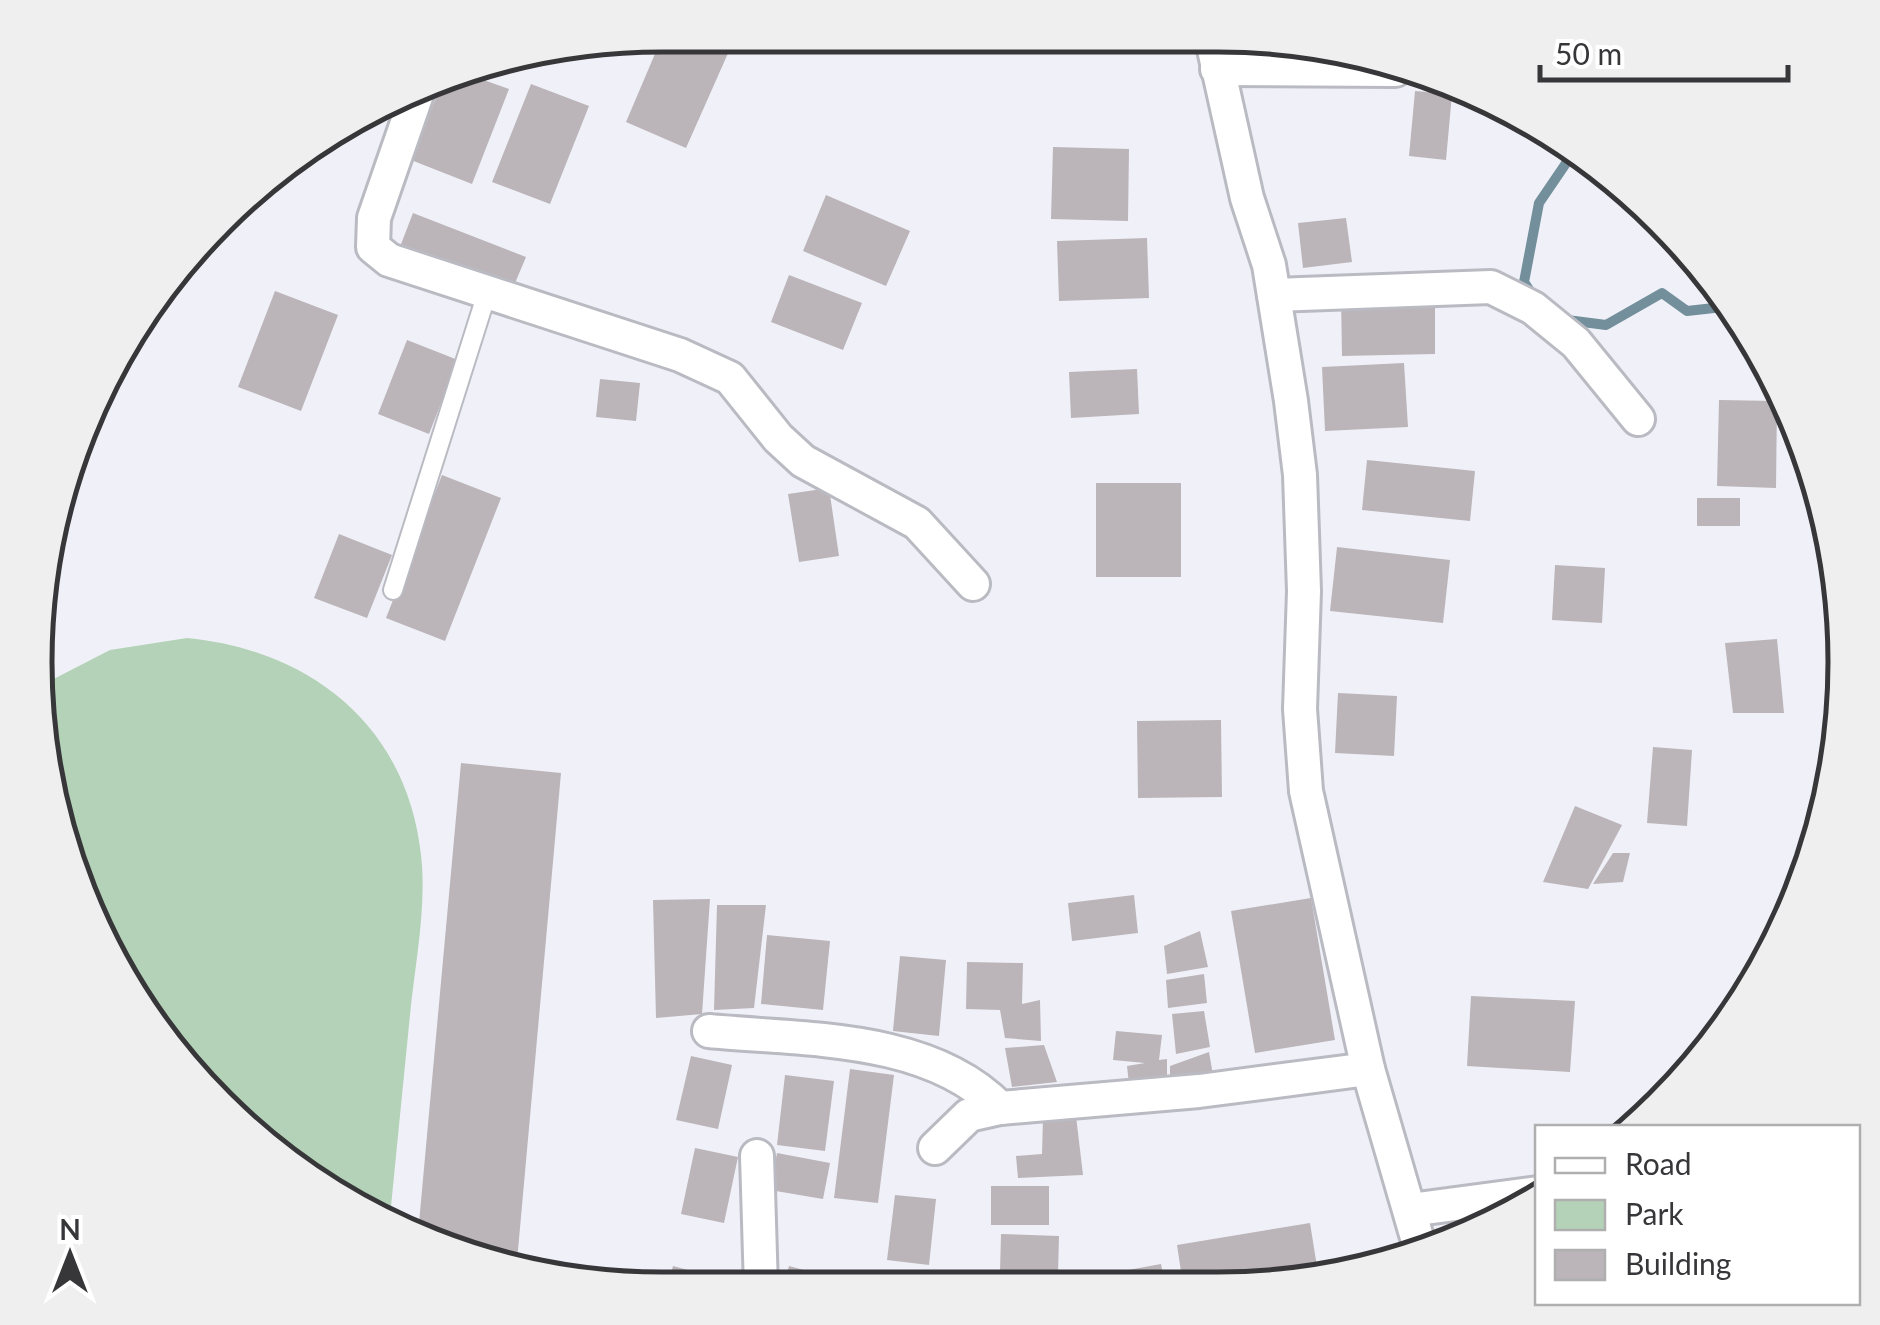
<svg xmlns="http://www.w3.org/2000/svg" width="1880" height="1325" viewBox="0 0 1880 1325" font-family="Lato,sans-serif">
<rect width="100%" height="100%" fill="#f0f1f8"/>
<path fill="#b4d2b7" d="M187 638C311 650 407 726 421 855 427 907 415 963 410 1015 403 1085 396 1156 389 1227L191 1077 99 940 40 745V686L110 650Z"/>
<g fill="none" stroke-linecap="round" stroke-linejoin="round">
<g stroke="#728f9b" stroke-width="10">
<path d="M1534 297 1524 282 1539 203 1573 153"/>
<path d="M1567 320 1606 325 1662 293 1687 311 1723 307"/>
</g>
</g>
<g fill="#bbb4b9">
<path d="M663 35 718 36 733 42 686 148 626 122Z"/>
<path d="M464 73 509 89 472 184 411 160 442 83Z"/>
<path d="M531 84 589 106 550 204 492 182Z"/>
<path d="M1415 91 1452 94 1446 160 1409 156Z"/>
<path d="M1053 147 1129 149 1128 221 1051 219Z"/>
<path d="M826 195 910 231 886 286 803 251Z"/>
<path d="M413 213 526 257 510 295 398 252Z"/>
<path d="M1346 218 1352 262 1303 268 1298 223Z"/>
<path d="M1147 238 1149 298 1059 301 1057 241Z"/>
<path d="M789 275 862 303 843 350 771 322Z"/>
<path d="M275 291 338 315 301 411 238 387Z"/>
<path d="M1435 295V354L1342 356 1341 297Z"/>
<path d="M407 340 458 360 429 434 378 414Z"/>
<path d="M1404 363 1408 427 1325 431 1322 367Z"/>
<path d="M1137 369 1139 414 1071 418 1069 372Z"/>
<path d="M600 379 640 383 636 421 596 417Z"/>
<path d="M1719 400 1777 401 1776 488 1717 486Z"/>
<path d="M1367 460 1475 471 1470 521 1362 510Z"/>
<path d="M442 475 501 498 445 641 386 618Z"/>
<rect x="1096" y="483" width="85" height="94"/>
<path d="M829 488 839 556 799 562 788 494Z"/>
<rect x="1697" y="498" width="43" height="28"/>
<path d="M339 534 392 555 367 618 314 598Z"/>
<path d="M1337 547 1450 560 1443 623 1330 611Z"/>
<path d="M1555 565 1605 568 1602 623 1552 620Z"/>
<path d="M1777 639 1784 713H1733L1725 643Z"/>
<path d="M1338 693 1397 696 1394 756 1335 753Z"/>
<path d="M1221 720 1222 797 1138 798 1137 721Z"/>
<path d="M1653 747 1692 750 1687 826 1647 823Z"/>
<path d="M461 763 561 773 517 1261 418 1234Z"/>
<path d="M1575 806 1622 825 1588 889 1543 882Z"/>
<path d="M1613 853H1630L1623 882 1593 884Z"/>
<path d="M1134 895 1138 933 1072 941 1068 903Z"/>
<path d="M1311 898 1335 1040 1255 1053 1231 911Z"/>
<path d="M710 899 702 1014 656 1018 653 900Z"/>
<path d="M717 905H766L754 1008 714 1010Z"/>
<path d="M1200 931 1208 967 1167 974 1164 946Z"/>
<path d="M767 935 830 941 823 1010 761 1004Z"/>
<path d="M900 956 946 960 939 1036 893 1031Z"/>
<path d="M967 962 1023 963 1022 1004 1040 1000 1041 1041 1005 1038 1000 1010 966 1009Z"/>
<path d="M1204 974 1207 1003 1168 1008 1166 980Z"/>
<path d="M1471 996 1575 1001 1570 1072 1467 1066Z"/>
<path d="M1204 1011 1210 1047 1176 1054 1172 1014Z"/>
<path d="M1116 1031 1162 1035 1159 1060 1167 1059V1081L1129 1084 1127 1066 1145 1063 1113 1060Z"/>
<path d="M1044 1045 1057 1082 1012 1087 1005 1048Z"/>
<path d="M1209 1052 1213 1075 1170 1081V1066Z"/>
<path d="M691 1056 732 1065 718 1129 676 1120Z"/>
<path d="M850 1069 894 1075 878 1203 834 1198Z"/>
<path d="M785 1075 834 1081 825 1151 777 1145Z"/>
<path d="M1076 1116 1083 1175 1018 1178 1016 1156 1042 1154 1043 1117Z"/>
<path d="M695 1148 738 1157 724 1223 681 1214Z"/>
<path d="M777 1153 830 1163 823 1199 770 1190Z"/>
<rect x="991" y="1186" width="58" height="39"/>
<path d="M895 1195 936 1199 929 1265 887 1260Z"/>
<path d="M1310 1223 1319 1279 1300 1285H1183L1177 1245Z"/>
<path d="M1001 1234 1059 1236 1058 1274 1000 1273Z"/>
<path d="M1161 1264 1165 1285 1091 1286 1090 1277Z"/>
<path d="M673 1266 743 1285 742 1288H667Z"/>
<path d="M789 1266 852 1283 851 1287 783 1288Z"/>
<path d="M942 1279 1011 1283 1010 1286 942 1287Z"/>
</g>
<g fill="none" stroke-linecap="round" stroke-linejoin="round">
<defs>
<path id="lane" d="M393 590 487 293"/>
<g id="street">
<path d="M1213 45 1247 198 1269 265 1291 401 1300 475 1304 591 1300 709 1306 791 1368 1069 1420 1248"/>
<path d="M1217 69 1395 70"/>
<path d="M417 94 374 218 373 247 389 260 680 355 730 378 778 438 803 461 917 523 973 584"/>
<path d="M1274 295 1491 287 1533 308 1576 343 1638 419"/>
<path d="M709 1031C804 1040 929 1035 1000 1108"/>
<path d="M935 1148 969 1115 1000 1108 1199 1091 1368 1069"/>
<path d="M757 1156 761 1288"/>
<path d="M1410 1210 1538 1193"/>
</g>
</defs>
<use href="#lane" stroke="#babbc2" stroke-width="22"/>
<use href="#street" stroke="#babbc2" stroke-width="38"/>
<use href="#lane" stroke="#fff" stroke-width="18"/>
<use href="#street" stroke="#fff" stroke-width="32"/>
</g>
<path d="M0 0H1880V1325H0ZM662 52H1218A610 610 0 0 1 1828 662V662A610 610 0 0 1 1218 1272H662A610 610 0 0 1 52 662V662A610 610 0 0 1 662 52Z" fill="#efefef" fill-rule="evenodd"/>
<path fill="none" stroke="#37373a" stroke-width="5" d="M662 52H1218A610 610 0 0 1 1828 662V662A610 610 0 0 1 1218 1272H662A610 610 0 0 1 52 662V662A610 610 0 0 1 662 52Z"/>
<rect x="1535" y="1125" width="325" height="180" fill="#ffffff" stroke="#afafb0" stroke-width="2.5"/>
<rect x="1555" y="1158" width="50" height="15" fill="#ffffff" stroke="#afafb0" stroke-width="2.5"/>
<text x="1625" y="1175" font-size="30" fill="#37373a">Road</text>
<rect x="1555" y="1200" width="50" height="30" fill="#b4d2b7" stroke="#afafb0" stroke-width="2.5"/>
<text x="1625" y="1225" font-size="30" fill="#37373a">Park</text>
<rect x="1555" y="1250" width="50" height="30" fill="#bbb4b9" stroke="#afafb0" stroke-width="2.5"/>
<text x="1625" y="1275" font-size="30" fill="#37373a">Building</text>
<g transform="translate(70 1255)" stroke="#ffffff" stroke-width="8" paint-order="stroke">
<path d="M0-8L18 38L0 25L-18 38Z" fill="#37373a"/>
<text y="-15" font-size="28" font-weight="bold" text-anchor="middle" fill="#37373a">N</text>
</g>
<path d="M1540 65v15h248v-15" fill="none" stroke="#37373a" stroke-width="5"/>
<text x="1555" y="65" font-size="30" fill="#37373a" stroke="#ffffff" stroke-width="8" paint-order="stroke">50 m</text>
</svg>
